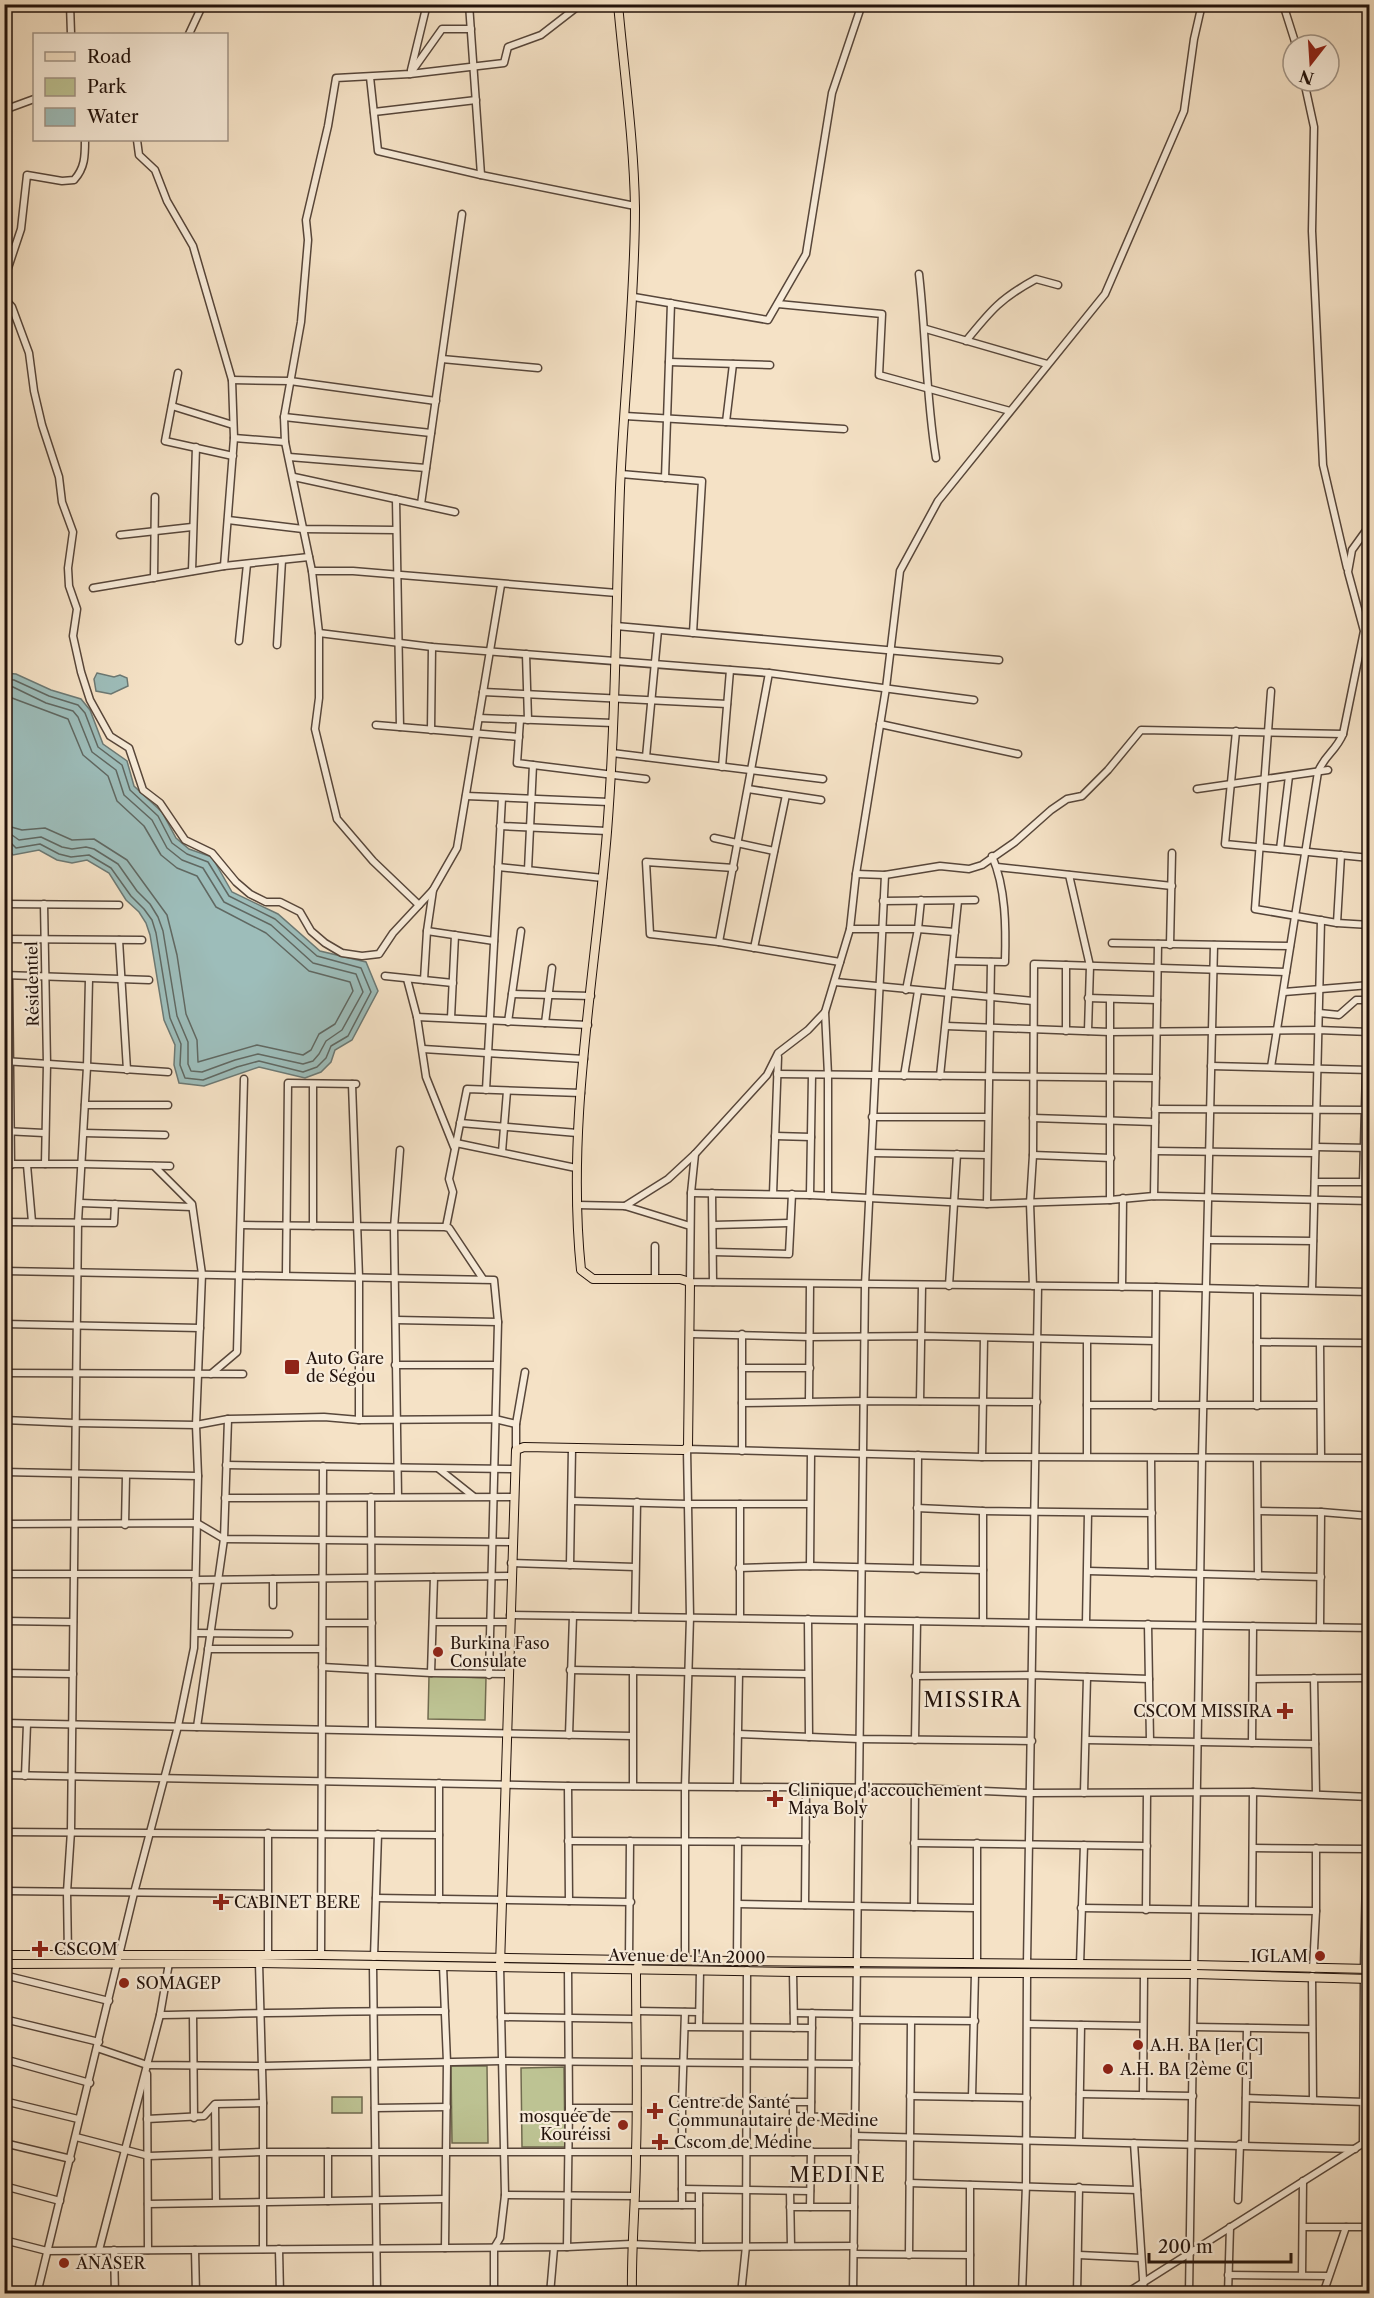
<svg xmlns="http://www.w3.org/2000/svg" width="1374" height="2298" viewBox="0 0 1374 2298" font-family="'Libre Caslon Text',serif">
<rect width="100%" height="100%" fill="#f5e2c6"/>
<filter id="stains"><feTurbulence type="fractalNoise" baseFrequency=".00333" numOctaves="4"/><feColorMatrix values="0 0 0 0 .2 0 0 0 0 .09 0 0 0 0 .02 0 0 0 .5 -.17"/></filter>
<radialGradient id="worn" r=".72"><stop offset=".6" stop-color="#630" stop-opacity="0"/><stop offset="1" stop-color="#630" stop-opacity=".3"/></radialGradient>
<g fill="#bdc393" stroke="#706a4f" stroke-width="1.5">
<path d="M429 1676 486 1678 485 1720 428 1719Z"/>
<path d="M451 2066H487L488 2143H452Z"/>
<path d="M564 2067 565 2147H522L521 2068Z"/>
<rect x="332" y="2097" width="30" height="16"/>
</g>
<g fill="#9dbdba" stroke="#6c7974" stroke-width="1.5">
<path d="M4 673 16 674 51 690 81 699 90 710 103 744 127 761 134 786 162 812 176 838 189 849 212 857 232 892 278 914 320 951 366 962 378 991 352 1040 335 1050 331 1062 321 1072 305 1078 259 1067 204 1086 179 1083 174 1065 175 1045 164 1020 150 935 146 923 139 912 126 900 109 873 87 860 72 863 57 860 39 850 13 855 5 845Z"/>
<path d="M97 673 114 677 120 675 127 678 128 686 111 694 96 691 94 679Z"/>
</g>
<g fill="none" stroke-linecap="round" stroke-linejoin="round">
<g stroke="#606862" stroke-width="1.5">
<path d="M4 679 14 680 49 696 78 705 85 713 98 747 122 765 130 790 158 816 172 843 187 854 208 862 229 896 275 919 317 956 361 968 371 992 348 1036 331 1046 326 1058 317 1067 303 1072 259 1061 237 1067 203 1080 185 1078 180 1065 181 1044 170 1018 156 933 152 920 144 909 131 896 111 868 89 855 71 857 59 854 40 844 16 848 10 842 4 841"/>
<path d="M4 686 13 687 46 703 73 711 78 717 92 752 116 770 124 795 152 820 167 848 182 860 203 868 224 902 271 925 313 963 356 974 363 992 342 1030 326 1041 319 1054 313 1061 303 1064 258 1054 235 1060 202 1072 191 1071 188 1064V1042L177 1016 163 931 158 917 150 904 137 891 118 864 94 849 86 847 72 849 62 847 41 837 19 840 12 835 4 834"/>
<path d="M4 695 68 719 83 755 108 776 117 801 144 826 161 855 177 868 197 876 216 907 266 933 309 971 350 982 353 991 335 1024 319 1034 311 1050 303 1055 257 1045 198 1062 197 1040 186 1014 177 955 167 915 127 860 94 839 72 840 45 828 22 830 4 825"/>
</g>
<defs>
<g id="minor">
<path d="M70 4 71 34"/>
<path d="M469 4 481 175"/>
<path d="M1283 4 1296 45"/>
<path d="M189 34 203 4"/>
<path d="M411 70 427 4"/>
<path d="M410 74 442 29H471"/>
<path d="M370 77 378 151 481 175 635 206"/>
<path d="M1304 81 1314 127 1312 231 1323 465 1347 568"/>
<path d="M4 110 34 99"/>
<path d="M374 112 476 100"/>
<path d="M137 140 139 155 155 170 167 201 193 246 232 380 234 438 224 566"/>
<path d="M919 274C926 335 926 398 936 458"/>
<path d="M4 280 21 229 27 175 62 181 74 180C85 168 85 156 85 140"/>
<path d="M634 297 768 320 806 254 832 93 862 4"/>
<path d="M4 298 12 307 29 353 34 391 42 425 59 477 62 502 73 532 68 568 69 586 77 609 73 636 81 672 90 700 110 736 129 748 143 790 160 803 185 840 212 853 236 882 250 894 266 902H280L300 912 311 931 325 943 342 953 362 956 379 954 393 933 433 890"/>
<path d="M778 304 882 314 879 375 1010 411"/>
<path d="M926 329 1047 364"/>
<path d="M966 341C991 310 1001 298 1036 279L1058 285"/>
<path d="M442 359 538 368"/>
<path d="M669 362 770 365"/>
<path d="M178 373 165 441 233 456"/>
<path d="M232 380 290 381 436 401"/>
<path d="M172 406 233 425"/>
<path d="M625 416 844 429"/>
<path d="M284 417 431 433"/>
<path d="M726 422 733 364"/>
<path d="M234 438 285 442"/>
<path d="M289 457 426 468"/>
<path d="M621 474 702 481 693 633"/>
<path d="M294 477 455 512"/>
<path d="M665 478 671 303"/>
<path d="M396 499 400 727"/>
<path d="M421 504 462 214"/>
<path d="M228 520 303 529 396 530"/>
<path d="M120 535 192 527"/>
<path d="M192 571 196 447"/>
<path d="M312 571H353L617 593"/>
<path d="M154 578 155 497"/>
<path d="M93 588 224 566 309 557"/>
<path d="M616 626 999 660"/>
<path d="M319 633 432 647 769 673 974 700"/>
<path d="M239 641 247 564"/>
<path d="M277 645 282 560"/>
<path d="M526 654 528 720"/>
<path d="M1271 691 1255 909 1337 923 1370 925"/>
<path d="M483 692 727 704"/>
<path d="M479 718 613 723"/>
<path d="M520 720 517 763 646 779"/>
<path d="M880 724 1018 754"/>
<path d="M376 725 519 737"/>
<path d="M431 730 432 647"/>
<path d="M1236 731 1225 844 1370 858"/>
<path d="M612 753 823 779"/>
<path d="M646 757 658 630"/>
<path d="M722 767 730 670"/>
<path d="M748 789 821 800"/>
<path d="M1197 789 1328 770"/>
<path d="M466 796 609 802"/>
<path d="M500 826 607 831"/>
<path d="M714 838 774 851"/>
<path d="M1280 849 1289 776"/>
<path d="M498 867 603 878"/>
<path d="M997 867 1172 886"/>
<path d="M734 868 646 862 650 934 719 942 840 962"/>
<path d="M528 870 533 765"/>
<path d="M856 874 885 875 940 866 969 869 982 865 1015 842 1051 810 1067 799 1082 796 1108 770 1141 730 1343 734"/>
<path d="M1069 875 1090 966 1088 1031"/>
<path d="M883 901 975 900"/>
<path d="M4 904 119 905"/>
<path d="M44 904 47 1064 45 1164"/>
<path d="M419 905 373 861 337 819 315 729 319 698V633L312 571 285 442 284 417 301 322 308 240 306 220 328 126 336 78 410 74 504 63 508 47 541 35 581 4"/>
<path d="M1337 923 1341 855"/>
<path d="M850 929H918L955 932"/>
<path d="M427 931 494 941"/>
<path d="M4 939 142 940"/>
<path d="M119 940 127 1070"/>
<path d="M719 942 769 673"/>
<path d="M1112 943 1290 946"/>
<path d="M1170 945 1172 853"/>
<path d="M754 948 786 795"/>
<path d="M952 961 1005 962C1006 928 1006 888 992 856"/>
<path d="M4 975 149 980"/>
<path d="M9 976 11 1165"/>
<path d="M385 976 453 983"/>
<path d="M407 979 417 1017 426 1077 454 1147"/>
<path d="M424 980 427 931 433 890 457 848 501 585"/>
<path d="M835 982 1033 1001"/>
<path d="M906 990 918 929 921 900"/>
<path d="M1284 992 1370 985"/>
<path d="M512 994 591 996"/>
<path d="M1088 998 1157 1000"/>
<path d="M1110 999V1200"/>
<path d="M1319 1013 1339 1015 1356 1000H1370"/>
<path d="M417 1017 588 1025"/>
<path d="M451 1018 455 935"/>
<path d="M508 1022 521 931"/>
<path d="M545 1023 552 968"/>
<path d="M946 1026 1110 1032 1318 1030 1370 1032"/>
<path d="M1066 1031V965"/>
<path d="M423 1049 584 1059"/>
<path d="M4 1061 168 1072"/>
<path d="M1211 1066 1370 1070"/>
<path d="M1271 1067 1318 772C1324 756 1336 751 1343 734L1364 631 1348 572 1352 550 1370 525"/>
<path d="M777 1074 1156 1078"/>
<path d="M904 1076 918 991"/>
<path d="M940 1076 958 901"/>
<path d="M352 1084 359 1277V1420"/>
<path d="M486 1090 502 798"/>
<path d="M85 1105H168"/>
<path d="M1155 1109 1370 1110"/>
<path d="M872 1117H987"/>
<path d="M1033 1118 1155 1122"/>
<path d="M460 1123 577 1133"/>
<path d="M4 1131 44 1133"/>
<path d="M84 1133 165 1135"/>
<path d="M775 1136 811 1137"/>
<path d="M456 1143 576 1168"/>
<path d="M1316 1147 1370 1148"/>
<path d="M1155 1151 1315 1153"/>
<path d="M502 1152 507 1091"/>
<path d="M872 1153 987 1155"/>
<path d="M695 1154 691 1193 690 1282 1156 1287 1370 1292"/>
<path d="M1033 1155 1111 1158"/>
<path d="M4 1164H82L170 1166"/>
<path d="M27 1165 32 1222"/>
<path d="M1315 1182H1370"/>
<path d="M1363 1182 1366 1070"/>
<path d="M691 1193 810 1195 987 1204 1110 1200 1154 1196 1370 1201"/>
<path d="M712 1193 713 1282"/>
<path d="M773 1194 778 1057"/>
<path d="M810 1195 812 1075"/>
<path d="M828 1196V1075L825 1012 850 929 856 874 886 688 900 571 938 501 1105 294 1184 111 1194 39 1202 4"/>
<path d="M1154 1196 1158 944"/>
<path d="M80 1203 192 1207"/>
<path d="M987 1204 991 962"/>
<path d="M577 1205 625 1206 690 1226"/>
<path d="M625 1206 668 1179 695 1154 767 1075 778 1053 808 1030 825 1012"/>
<path d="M4 1222 114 1223 115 1204"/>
<path d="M241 1225 445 1227 449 1228 483 1279"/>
<path d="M713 1225 789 1223"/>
<path d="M313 1226V1084"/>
<path d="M446 1227 453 1192 449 1179 467 1089 581 1093"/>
<path d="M1208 1240 1313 1241"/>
<path d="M655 1246V1279"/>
<path d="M713 1252 789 1254 792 1194"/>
<path d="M4 1271 494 1280 498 1322 489 1675"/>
<path d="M286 1275 288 1083 356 1084"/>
<path d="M949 1286 957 1154"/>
<path d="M1033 1286 1030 1203 1033 1155 1034 964 1286 972"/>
<path d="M1122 1287 1123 1198"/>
<path d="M1312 1290 1321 920"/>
<path d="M396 1320 498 1322"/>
<path d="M4 1324 200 1328"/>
<path d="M690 1334 810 1337 922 1336 1155 1341"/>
<path d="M1087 1340V1456"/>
<path d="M1257 1342 1370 1343"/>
<path d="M1320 1343 1321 1457"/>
<path d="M395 1365H496"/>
<path d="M742 1368H810"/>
<path d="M4 1373 243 1374"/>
<path d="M211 1374 237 1352 244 1079"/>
<path d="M809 1401 810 1284"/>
<path d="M920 1401 922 1286"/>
<path d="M742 1403 864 1401 1037 1402"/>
<path d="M1087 1405H1320"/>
<path d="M1155 1406 1156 1287"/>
<path d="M1257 1406V1289"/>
<path d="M4 1420 75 1423 196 1425 228 1419 324 1417 359 1420 495 1419 516 1424"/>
<path d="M516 1450V1424L525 1372"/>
<path d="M742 1451V1334"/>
<path d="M982 1457 984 1338"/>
<path d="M1151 1458 1152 1573"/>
<path d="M1257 1459 1258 1576"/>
<path d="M226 1465 515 1469"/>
<path d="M439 1469 473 1496"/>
<path d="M4 1472 198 1476"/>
<path d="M371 1497 372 1730"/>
<path d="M398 1497 394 1228 400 1150"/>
<path d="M225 1498 514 1497"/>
<path d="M572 1501 687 1504H810"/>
<path d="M740 1504V1618"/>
<path d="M917 1508 983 1511 1152 1513"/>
<path d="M1258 1511 1321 1512 1370 1516"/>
<path d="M4 1524 197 1523 224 1539 512 1542"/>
<path d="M125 1525 126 1476"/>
<path d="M511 1563 635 1567"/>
<path d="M570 1565 572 1448"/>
<path d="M810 1566 811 1453"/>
<path d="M739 1568 810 1566 983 1570"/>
<path d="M917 1570 918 1455"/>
<path d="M1088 1571 1321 1577"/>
<path d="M4 1574H195"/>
<path d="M273 1579V1605"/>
<path d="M195 1580 511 1576"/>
<path d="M510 1615 1370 1628"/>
<path d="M635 1617 637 1502"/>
<path d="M808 1619 809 1737"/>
<path d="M4 1621 73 1622"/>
<path d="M433 1622H509"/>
<path d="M983 1622V1511"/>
<path d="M323 1623H372"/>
<path d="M1086 1623 1088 1513"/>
<path d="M1148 1624 1150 1741"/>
<path d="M1320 1627 1321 1512"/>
<path d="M195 1633 289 1634"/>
<path d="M208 1649H322"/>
<path d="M322 1667 431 1673 508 1674"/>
<path d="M570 1670 808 1674"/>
<path d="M4 1673 73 1674"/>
<path d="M431 1673 434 1577"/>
<path d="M915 1676 1033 1675 1149 1679"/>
<path d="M1314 1678 1316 1794"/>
<path d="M1253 1679 1370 1678"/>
<path d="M4 1723 632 1736"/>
<path d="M197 1727 224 1539 228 1419"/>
<path d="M738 1734 859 1739 1032 1741"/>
<path d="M569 1735 573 1616"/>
<path d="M915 1740 917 1621"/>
<path d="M1086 1740 1315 1744"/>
<path d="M1252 1743 1253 1626"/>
<path d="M4 1775 568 1786 915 1788 1030 1793 1253 1792 1370 1797"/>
<path d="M25 1776 27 1724"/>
<path d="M568 1786 569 1901"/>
<path d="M633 1786V1671"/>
<path d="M737 1787 739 1673"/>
<path d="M1084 1793 1087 1677"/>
<path d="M4 1832 439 1835"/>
<path d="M268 1833V1955"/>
<path d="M568 1841 806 1842"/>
<path d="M914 1843 1147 1846"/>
<path d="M977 1843V1964"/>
<path d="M1253 1848 1367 1849"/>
<path d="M4 1891 268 1894"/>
<path d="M376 1898 631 1902"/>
<path d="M439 1899V1783"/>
<path d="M738 1904 976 1908"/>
<path d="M805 1905 806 1786"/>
<path d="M914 1907 915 1788"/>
<path d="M1081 1908 1316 1911"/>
<path d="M1146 1910 1147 1793"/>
<path d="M1252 1910 1253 1792"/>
<path d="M321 1955 323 1466"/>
<path d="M68 1956 67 1892 71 1831 78 1222 87 1067 89 979"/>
<path d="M374 1957 378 1834"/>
<path d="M629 1960 630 1841"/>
<path d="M685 1961V1787L690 1617 687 1449 982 1457 1370 1458"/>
<path d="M737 1961 738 1841"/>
<path d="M259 1963 263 2103V2249"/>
<path d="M1027 1964 1038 1286"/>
<path d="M373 1965 377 2294"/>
<path d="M1080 1965 1084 1845"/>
<path d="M443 1966 447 2062 445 2248"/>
<path d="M1313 1969 1316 1911V1848"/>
<path d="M1364 1969 1370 1689"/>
<path d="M793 1972 794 2028"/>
<path d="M4 1975 109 2001"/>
<path d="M1312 1976 1313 2100"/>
<path d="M636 2011 699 2012"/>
<path d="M794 2013 856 2014"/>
<path d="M160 2015C255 2014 350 2010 445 2011"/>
<path d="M193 2015 194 2118"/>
<path d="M501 2017 636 2019"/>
<path d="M4 2019 99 2042"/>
<path d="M856 2020 975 2021"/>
<path d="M1028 2024 1143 2026"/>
<path d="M699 2026 700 1970"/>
<path d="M685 2027 812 2028"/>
<path d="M1194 2027 1312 2029"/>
<path d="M97 2048 147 2065 262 2066 501 2061 856 2064"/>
<path d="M4 2059 90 2083"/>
<path d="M147 2074 148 2250"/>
<path d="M1080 2094 1193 2096"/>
<path d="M1143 2095 1144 1974"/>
<path d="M910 2096 1027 2098"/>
<path d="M972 2097 975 1973"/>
<path d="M1246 2098 1364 2102"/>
<path d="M4 2101 78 2119"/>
<path d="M682 2102H811"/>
<path d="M793 2102V2152"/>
<path d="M215 2105 216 2202"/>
<path d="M375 2108 447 2107"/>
<path d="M569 2108H637"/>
<path d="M793 2116 855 2118"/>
<path d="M811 2116 812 2013"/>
<path d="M147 2119 204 2116 215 2104 263 2103"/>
<path d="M855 2136 1355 2149"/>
<path d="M76 2137 149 2156 263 2152H855"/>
<path d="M1079 2141 1081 2025"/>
<path d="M4 2143 71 2159"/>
<path d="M1134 2143 1144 2294"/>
<path d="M1363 2143 1364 1979"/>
<path d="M1245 2144 1247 2028"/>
<path d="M909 2183 1137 2190"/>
<path d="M4 2186 60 2201"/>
<path d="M682 2189 810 2191"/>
<path d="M790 2191 791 2246"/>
<path d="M505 2195 635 2196"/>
<path d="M1238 2200 1240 2144"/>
<path d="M328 2201V2152"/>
<path d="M148 2204 445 2199"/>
<path d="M635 2205H699"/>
<path d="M682 2205V2102L685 2012"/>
<path d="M790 2207H854"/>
<path d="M810 2207 811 2151"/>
<path d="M1303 2227H1370"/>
<path d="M4 2240 47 2251 567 2247 631 2244 699 2247 854 2246"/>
<path d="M567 2247 569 2108 568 1968"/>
<path d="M699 2247V2190"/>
<path d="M279 2249 280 2294"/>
<path d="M99 2250 160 2015 169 1963"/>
<path d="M114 2250 115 2294"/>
<path d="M195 2250 196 2294"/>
<path d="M854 2254 970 2255"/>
<path d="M909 2255 911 2022"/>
<path d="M1079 2255 1141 2258"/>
<path d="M1228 2275 1328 2276"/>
<path d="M1302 2275 1303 2181"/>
<path d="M37 2294 134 1893 178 1726 194 1648 198 1476 196 1425 202 1274 192 1204 154 1166"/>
<path d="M494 2294V2248L500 2238 505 2195 500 1966"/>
<path d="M550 2294 554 2248"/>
<path d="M741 2294 746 2246 747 1970"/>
<path d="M853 2294 865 1285 885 875"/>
<path d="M970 2294V2185"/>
<path d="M1022 2294 1026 2185 1027 1974"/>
<path d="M1077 2294 1079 2187"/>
<path d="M1125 2294 1370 2139"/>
<path d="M1189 2294 1202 1458 1214 945"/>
<path d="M1228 2294 1230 2227"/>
<path d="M1323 2294 1346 2227"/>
</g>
<g id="major">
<path d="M4 1955H321L629 1960 1193 1965 1370 1969"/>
<path d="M4 1964 259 1963 793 1972 1195 1974 1370 1979"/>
<path d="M500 1966 516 1450 524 1447 684 1450 688 1447 690 1282 680 1279H593L581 1270C566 1123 595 978 607 832 616 717 616 602 620 488 624 394 635 302 635 208 634 141 624 71 618 4"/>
<path d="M632 2294C631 2246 636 2200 636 2152 638 2091 636 2031 636 1970L638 1966"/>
</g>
</defs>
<use href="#minor" stroke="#57463a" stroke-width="9"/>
<use href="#major" stroke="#22120b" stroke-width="10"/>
<use href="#minor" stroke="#f8ecda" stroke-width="6"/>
<use href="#major" stroke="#f5e2c6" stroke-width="8"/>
</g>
<g fill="#8f2418" stroke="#f8ecda" stroke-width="2">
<rect x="284" y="1359" width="16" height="16" rx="3"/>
<circle cx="438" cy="1652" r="6"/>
<path d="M1282 1702h6v6h6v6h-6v6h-6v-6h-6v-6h6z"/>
<path d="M772 1790h6v6h6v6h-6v6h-6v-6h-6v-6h6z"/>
<path d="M218 1893h6v6h6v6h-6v6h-6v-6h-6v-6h6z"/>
<path d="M37 1940h6v6h6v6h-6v6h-6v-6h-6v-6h6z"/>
<circle cx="1320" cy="1956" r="6"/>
<circle cx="124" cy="1983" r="6"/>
<circle cx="1138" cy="2045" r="6"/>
<circle cx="1108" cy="2069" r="6"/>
<path d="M652 2102h6v6h6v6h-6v6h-6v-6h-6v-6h6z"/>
<circle cx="623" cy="2125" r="6"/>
<path d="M657 2133h6v6h6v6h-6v6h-6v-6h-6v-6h6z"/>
<circle cx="64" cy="2263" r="6"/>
</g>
<g text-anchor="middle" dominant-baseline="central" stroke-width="4.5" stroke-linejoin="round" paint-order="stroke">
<g font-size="16" fill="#22120b" stroke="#f8ecda">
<text transform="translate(32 984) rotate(-91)">Résidentiel</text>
<text transform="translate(687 1956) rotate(1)">Avenue de l'An 2000</text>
</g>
<g font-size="16" fill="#22120b" stroke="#f8ecda" text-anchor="start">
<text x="306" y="1358">Auto Gare<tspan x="306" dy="18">de Ségou</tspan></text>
<text x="450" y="1643">Burkina Faso<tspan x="450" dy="18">Consulate</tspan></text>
<text x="1272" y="1711" text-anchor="end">CSCOM MISSIRA</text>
<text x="788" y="1790">Clinique d'accouchement<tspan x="788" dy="18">Maya Boly</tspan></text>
<text x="234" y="1902">CABINET BERE</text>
<text x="54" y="1949">CSCOM</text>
<text x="1308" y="1956" text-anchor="end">IGLAM</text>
<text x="136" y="1983">SOMAGEP</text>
<text x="1150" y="2045">A.H. BA [1er C]</text>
<text x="1120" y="2069">A.H. BA [2ème C]</text>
<text x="668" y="2102">Centre de Santé<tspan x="668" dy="18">Communautaire de Medine</tspan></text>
<text x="611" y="2116" text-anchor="end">mosquée de<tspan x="611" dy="18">Kouréissi</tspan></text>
<text x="674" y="2142">Cscom de Médine</text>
<text x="76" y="2263">ANASER</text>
</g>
<g font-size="20" letter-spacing="1.5" fill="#22120b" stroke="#f8ecda">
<text x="973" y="1700">MISSIRA</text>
<text x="838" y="2175">MEDINE</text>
</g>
</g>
<rect width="1374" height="2298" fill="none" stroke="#f5e2c6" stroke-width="24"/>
<rect x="6" y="6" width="1362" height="2286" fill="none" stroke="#22120b" stroke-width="3"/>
<rect x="12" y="12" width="1350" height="2274" fill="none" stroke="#22120b" stroke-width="1.5"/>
<rect x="33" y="33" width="195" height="108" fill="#f8ecda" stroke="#a29587" stroke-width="1.5"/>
<rect x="45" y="52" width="30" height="9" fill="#f5e2c6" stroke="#a29587" stroke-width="1.5"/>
<text x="87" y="63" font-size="18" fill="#22120b">Road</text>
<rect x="45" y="78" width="30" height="18" fill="#bdc393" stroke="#a29587" stroke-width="1.5"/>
<text x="87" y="93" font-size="18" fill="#22120b">Park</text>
<rect x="45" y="108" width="30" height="18" fill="#9dbdba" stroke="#a29587" stroke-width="1.5"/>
<text x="87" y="123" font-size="18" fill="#22120b">Water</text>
<g transform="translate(1311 63) rotate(197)"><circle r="28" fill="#f8ecda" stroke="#a29587" stroke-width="1.5"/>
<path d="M0-4.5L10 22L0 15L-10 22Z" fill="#8f2418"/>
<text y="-9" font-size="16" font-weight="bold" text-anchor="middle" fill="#22120b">N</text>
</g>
<path d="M1149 2253v9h142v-9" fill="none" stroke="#22120b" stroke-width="3"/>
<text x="1158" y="2253" font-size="18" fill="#22120b" stroke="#f8ecda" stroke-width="4.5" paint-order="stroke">200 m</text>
<rect width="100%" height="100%" filter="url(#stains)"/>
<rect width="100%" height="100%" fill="url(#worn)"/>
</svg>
